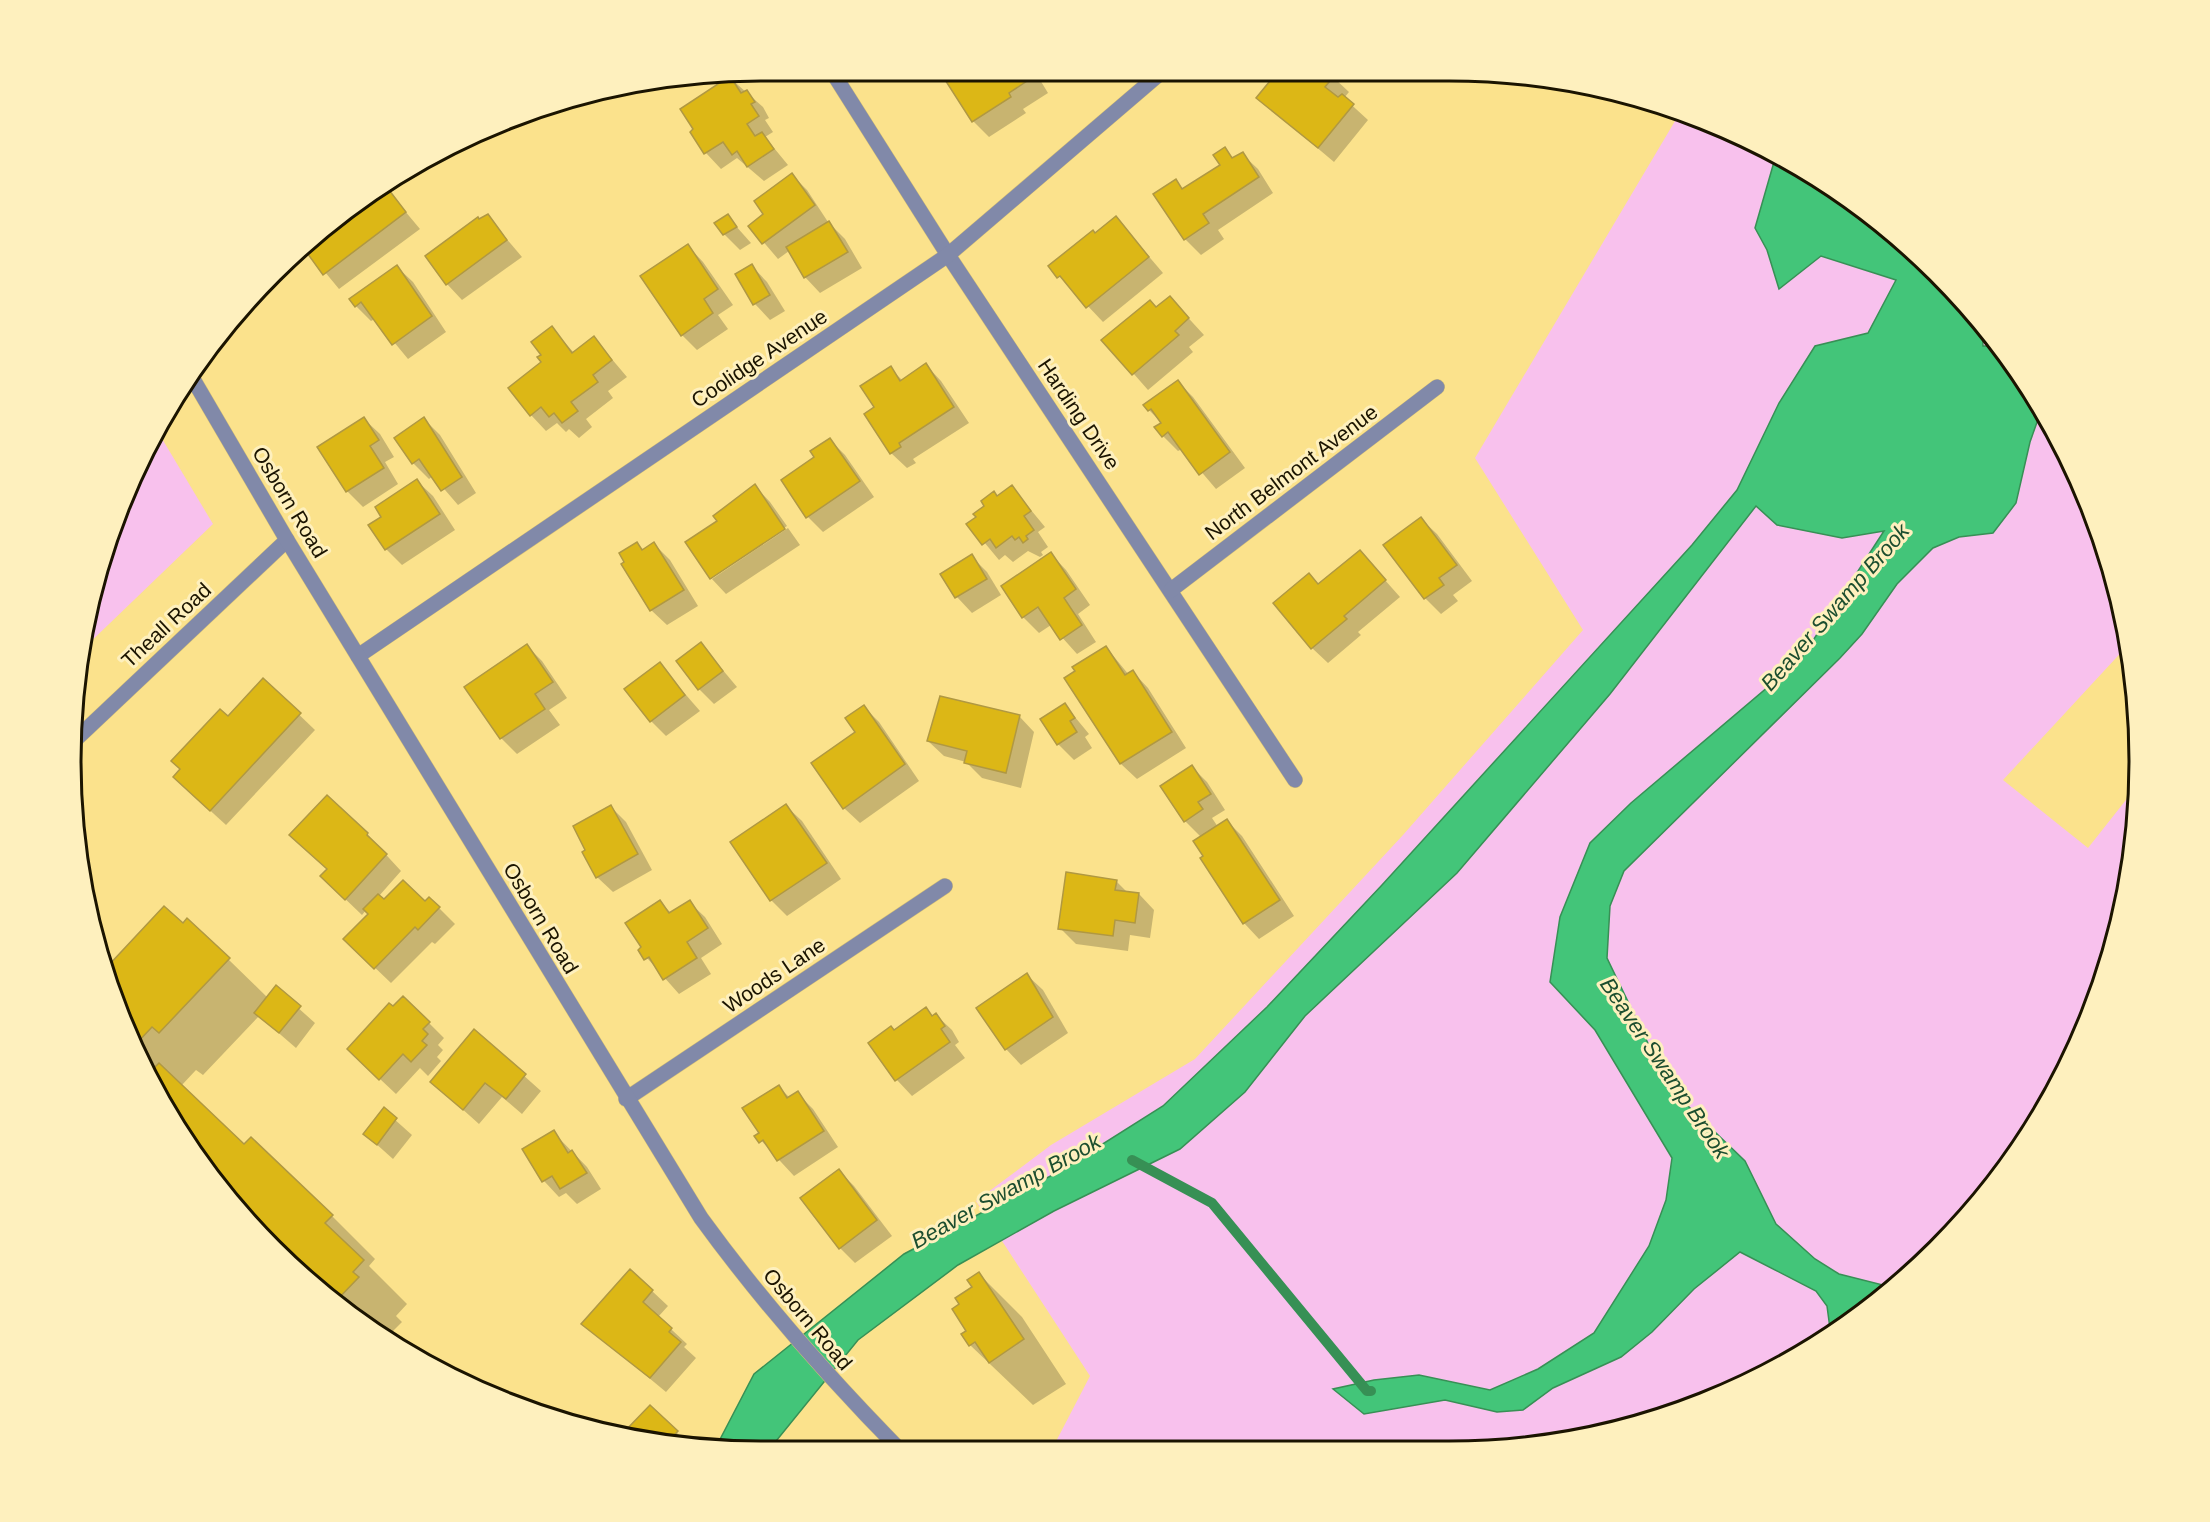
<svg xmlns="http://www.w3.org/2000/svg" width="2210" height="1522" viewBox="0 0 2210 1522" font-family="Helvetica,sans-serif">
<rect width="100%" height="100%" fill="#fbe28c"/>
<g fill="#f8c1ed">
<path d="M1678 116 1755 142 1869 213 1937 273 2023 378 2087 497 2126 627 2128 645 2003 780 2088 848 2137 786 2126 896 2087 1026 2023 1145 1937 1249 1833 1335 1755 1380 1583 1438 1449 1452 1051 1451 1090 1376 976 1201 1051 1145 1195 1059 1403 835 1583 630 1475 458Z"/>
<path d="M158 432 213 524 82 650 123 496Z"/>
</g>
<path fill="#43c579" stroke="#379055" stroke-width="1.5" d="M1776 155 1869 213 1937 273 1982 327 1983 346H1997L2023 378 2041 411 2030 442 2016 503 1993 533 1959 537 1933 548 1897 584 1862 634 1840 658 1624 871 1610 906 1607 958 1658 1064 1688 1106 1745 1161 1776 1224 1815 1259 1839 1274 1891 1287 1831 1336 1827 1306 1816 1291 1740 1252 1694 1289 1652 1332 1621 1357 1553 1388 1523 1410 1497 1412 1445 1400 1364 1414 1333 1389 1374 1380 1419 1375 1490 1390 1538 1369 1594 1333 1649 1246 1666 1200 1672 1158 1595 1030 1550 982 1560 917 1590 843 1631 803 1801 659 1884 531 1842 538 1777 525 1756 506 1610 694 1457 873 1305 1016 1245 1092 1180 1149 1054 1211 958 1265 858 1340 768 1451 716 1447 754 1374 904 1254 1060 1171 1163 1106 1267 1007 1382 885 1692 545 1737 490 1779 403 1815 346 1868 333 1896 280 1821 256 1779 289 1767 250 1755 228Z"/>
<g fill="#0003">
<path d="M943 70H1034L1048 93 1023 109 1026 113 989 137 973 121Z"/>
<path d="M1066 70H1080L1072 77Z"/>
<path d="M1333 77 1349 92 1344 98 1368 120 1334 162 1258 98Z"/>
<path d="M730 78 763 107 769 118 765 120 773 132 765 137 788 165 764 181 737 158 721 169 706 153 692 132Z"/>
<path d="M1225 149 1234 159 1242 154 1258 169 1273 193 1218 230 1224 239 1201 255 1185 239 1175 181 1184 190 1222 166Z"/>
<path d="M792 175 807 190 828 222 845 239 862 268 820 293 805 277 789 251 778 259 750 226 765 215Z"/>
<path d="M389 192 420 229 339 289 306 249 350 211 354 217Z"/>
<path d="M487 216 522 257 462 300 447 284 480 221Z"/>
<path d="M727 216 751 243 740 250 724 234Z"/>
<path d="M1116 218 1163 273 1103 322 1050 266Z"/>
<path d="M688 246 703 262 733 305 718 315 728 329 697 350 682 335Z"/>
<path d="M752 266 767 282 785 311 770 320 755 304 737 275Z"/>
<path d="M397 267 413 282 446 332 408 359 375 319 371 321 356 306Z"/>
<path d="M1170 298 1204 335 1189 347 1193 352 1148 390 1104 340 1157 309Z"/>
<path d="M552 328 574 353 594 338 627 377 608 391 613 398 586 419 592 427 579 438 569 429 566 432 557 423 546 431 531 415 543 356Z"/>
<path d="M926 365 941 381 969 423 913 459 916 463 907 468 891 453 876 408 890 368 903 381Z"/>
<path d="M1178 382 1193 397 1245 468 1216 489 1182 449 1178 451 1163 436 1162 423 1149 410Z"/>
<path d="M364 419 380 434 394 457 385 462 398 484 363 507 347 491 319 448Z"/>
<path d="M424 419 440 435 476 493 458 505 433 476 429 479 413 463Z"/>
<path d="M830 440 845 455 874 497 823 532 808 517 816 458Z"/>
<path d="M417 481 433 496 455 530 402 565 386 549 370 525 383 517Z"/>
<path d="M755 486 770 502 787 526 712 576V579L788 528 800 545 726 594 711 578 719 521Z"/>
<path d="M1012 487 1045 527 1038 532 1048 547 1041 552 1043 555 1040 557 1028 551 1013 562 1005 555 999 560 969 524Z"/>
<path d="M1421 519 1437 534 1472 581 1453 595 1458 601 1441 614 1425 598 1385 546Z"/>
<path d="M637 544 644 550 654 544 670 560 698 606 667 625 651 610Z"/>
<path d="M1360 552 1400 597 1358 632 1361 635 1328 663 1312 648 1319 585Z"/>
<path d="M1051 554 1066 570 1090 605 1078 614 1096 642 1077 654 1051 625 1039 633 1023 617Z"/>
<path d="M971 556 987 572 1001 595 972 613 957 597 942 574Z"/>
<path d="M701 644 737 687 714 704 699 689Z"/>
<path d="M527 646 542 661 567 698 549 710 560 725 517 754 501 738 466 687Z"/>
<path d="M1106 647 1129 675 1133 672 1148 688 1186 748 1137 779 1121 764 1067 678Z"/>
<path d="M659 664 700 711 666 736 651 721Z"/>
<path d="M263 680 315 730 226 825 191 793 228 718Z"/>
<path d="M1065 705 1089 734 1085 737 1092 748 1074 760 1058 744 1042 720Z"/>
<path d="M864 707 879 722 919 781 860 823 844 808Z"/>
<path d="M1019 716 1034 732 1021 788 982 778 966 762 944 756 928 741Z"/>
<path d="M1192 767 1207 782 1225 810 1212 818 1218 827 1227 821 1242 836 1294 916 1259 939 1244 923 1205 857 1201 837 1185 821Z"/>
<path d="M327 797 367 834 401 871 379 896 384 901 425 904 430 899 455 924 435 944 432 942 391 983 345 939 370 914 366 910 362 915 338 892 328 870Z"/>
<path d="M786 806 802 821 841 879 787 916 771 900 732 842Z"/>
<path d="M611 807 626 822 652 870 613 892 597 877Z"/>
<path d="M1116 881 1128 893 1139 894 1154 910 1150 938 1130 935 1128 951 1076 944 1060 928Z"/>
<path d="M660 902 671 913 689 902 705 917 722 944 701 958 711 974 679 994 640 950Z"/>
<path d="M164 908 183 926 228 959 268 998 276 988 315 1023 296 1048 259 1016 203 1075 196 1070 181 1086 244 1146 332 1216 375 1259 369 1266 407 1304 396 1316 402 1322 385 1339 273 1249 187 1145 142 1067 108 967Z"/>
<path d="M1027 975 1043 990 1068 1033 1021 1065 1006 1049 978 1009Z"/>
<path d="M926 1009 933 1017 936 1015 952 1030 959 1042 955 1045 965 1058 912 1096 897 1080 870 1043 894 1032Z"/>
<path d="M429 1023 444 1038 438 1045 443 1050 437 1057 441 1061 428 1076 420 1068 396 1094 364 1064Z"/>
<path d="M474 1031 541 1091 522 1114 502 1097 479 1124 432 1082Z"/>
<path d="M779 1087 790 1098 797 1093 813 1109 838 1147 794 1176 757 1136 761 1134Z"/>
<path d="M384 1110 412 1135 393 1159 365 1134Z"/>
<path d="M553 1132 587 1167 601 1189 577 1204 566 1193 559 1197 544 1181Z"/>
<path d="M839 1171 854 1186 892 1236 855 1263 840 1248Z"/>
<path d="M979 1274 1022 1317 1066 1384 1033 1405 970 1345 961 1304 974 1288Z"/>
<path d="M652 1291 668 1306 658 1317 687 1344 684 1347 696 1358 666 1392 584 1324Z"/>
<path d="M650 1407 677 1433 689 1444 632 1439Z"/>
</g>
<g fill="none" stroke-linecap="round" stroke-linejoin="round">
<path stroke="#379055" stroke-width="10" d="M1132 1160 1212 1203 1367 1391H1371"/>
</g>
<g fill="#dcb716" stroke="#b09842" stroke-width="1.5">
<path d="M1029 70 1033 77 1009 93 1011 97 972 122 940 72Z"/>
<path d="M1279 70H1328L1334 76 1325 87 1338 97 1342 94 1354 104 1318 148 1256 98Z"/>
<path d="M730 76 741 93 747 90 755 102 751 104 759 116 747 124 755 136 762 132 774 149 747 167 737 151 732 155 723 142 704 154 690 132 693 129 680 109Z"/>
<path d="M1225 147 1232 158 1243 152 1259 177 1203 214 1209 223 1184 240 1153 194 1176 179 1182 189 1220 165 1213 155Z"/>
<path d="M792 173 815 205 762 244 748 226 763 214 754 201Z"/>
<path d="M389 190 406 212 323 275 305 250 348 212 352 217Z"/>
<path d="M488 214 507 240 446 285 425 256 478 217 479 219Z"/>
<path d="M728 214 737 227 723 235 714 223Z"/>
<path d="M1116 216 1149 257 1086 308 1060 276 1057 278 1048 266 1093 230 1095 233Z"/>
<path d="M829 221 848 252 804 278 786 247Z"/>
<path d="M688 244 718 289 704 299 713 313 681 336 640 276Z"/>
<path d="M752 264 770 295 753 305 735 274Z"/>
<path d="M397 265 432 316 392 345 361 302 355 307 349 299Z"/>
<path d="M1170 296 1189 318 1175 331 1179 335 1132 375 1101 340 1150 300 1156 307Z"/>
<path d="M552 326 572 353 594 336 612 360 593 375 598 382 571 402 578 411 562 423 554 413 549 417 541 407 530 416 508 388 541 362 537 357 541 355 531 342Z"/>
<path d="M926 363 954 407 899 443 901 447 890 454 864 414 874 407 860 386 891 366 900 381Z"/>
<path d="M1178 380 1230 452 1199 475 1168 432 1162 437 1154 427 1161 423 1151 409 1148 411 1143 405Z"/>
<path d="M364 417 379 440 370 446 384 468 346 492 317 447Z"/>
<path d="M424 417 462 477 441 491 419 459 412 464 394 438Z"/>
<path d="M830 438 860 481 806 518 781 480 814 457 810 451Z"/>
<path d="M417 479 440 514 385 550 368 525 381 517 375 507Z"/>
<path d="M755 484 785 529 710 579 685 542 717 521 713 516Z"/>
<path d="M1012 485 1031 511 1024 516 1034 530 1026 536 1028 539 1023 543 1019 537 1015 540 1012 536 996 548 990 539 982 545 966 524 976 517 973 514 984 506 981 501 994 491 997 496Z"/>
<path d="M1421 517 1457 565 1439 578 1444 585 1424 599 1383 545Z"/>
<path d="M637 542 642 550 654 542 684 590 650 611 621 564 624 562 619 553Z"/>
<path d="M1360 550 1386 580 1344 616 1347 619 1311 649 1273 603 1309 573 1318 584Z"/>
<path d="M1051 552 1076 589 1064 598 1082 625 1060 640 1038 607 1022 618 1001 586Z"/>
<path d="M972 554 987 579 955 598 940 574Z"/>
<path d="M701 642 723 671 698 690 676 661Z"/>
<path d="M527 644 553 682 535 694 545 709 500 739 464 687Z"/>
<path d="M1106 646 1125 675 1133 670 1172 732 1120 764 1064 678 1075 671 1072 667Z"/>
<path d="M660 662 685 695 650 722 624 689Z"/>
<path d="M263 678 301 713 210 811 173 777 180 769 171 761 220 709 228 716Z"/>
<path d="M940 696 1020 715 1006 773 964 763 967 751 927 741Z"/>
<path d="M1065 703 1075 718 1070 721 1077 732 1057 745 1040 719Z"/>
<path d="M864 705 905 764 843 809 811 763 855 732 845 718Z"/>
<path d="M1192 765 1211 794 1198 802 1203 809 1184 822 1160 786Z"/>
<path d="M327 795 368 833 367 835 387 854 345 900 320 876 327 869 289 835Z"/>
<path d="M786 804 827 863 770 901 730 842Z"/>
<path d="M611 805 638 854 596 878 582 852 585 850 573 826Z"/>
<path d="M1227 819 1280 900 1243 924 1200 858 1203 856 1193 841Z"/>
<path d="M1066 872 1117 880 1115 890 1139 893 1135 923 1115 920 1113 936 1058 929Z"/>
<path d="M403 880 425 901 429 897 440 907 418 930 415 927 374 969 343 939 368 914 363 909 378 894 384 899Z"/>
<path d="M660 900 669 913 690 900 708 928 687 942 697 958 663 980 649 957 644 960 638 950 641 947 625 923Z"/>
<path d="M164 906 183 923 187 918 230 958 159 1033 152 1027 135 1045 108 966Z"/>
<path d="M1027 973 1053 1017 1005 1050 976 1008Z"/>
<path d="M276 985 301 1006 279 1033 254 1013Z"/>
<path d="M403 996 430 1022 423 1029 428 1034 422 1041 427 1045 411 1062 403 1054 379 1080 347 1049 389 1003 393 1006Z"/>
<path d="M926 1007 932 1016 936 1013 945 1026 941 1029 950 1042 895 1081 868 1043 891 1026 894 1030Z"/>
<path d="M474 1029 526 1074 506 1099 485 1083 463 1110 430 1082Z"/>
<path d="M137 1052 154 1068 159 1063 244 1144 251 1137 333 1215 325 1223 364 1260 353 1272 359 1277 336 1301 273 1249 187 1145 142 1067Z"/>
<path d="M779 1085 787 1098 798 1091 824 1131 777 1161 763 1140 759 1143 754 1136 759 1133 742 1108Z"/>
<path d="M384 1107 397 1118 377 1145 363 1134Z"/>
<path d="M554 1130 568 1153 572 1150 587 1173 560 1189 552 1176 542 1182 522 1149Z"/>
<path d="M839 1169 877 1220 839 1249 800 1198Z"/>
<path d="M630 1269 653 1290 643 1302 672 1328 669 1332 681 1342 650 1378 581 1324Z"/>
<path d="M979 1272 1024 1339 989 1363 975 1342 969 1346 961 1334 966 1331 952 1309 959 1304 955 1298 972 1287 967 1280Z"/>
<path d="M650 1405 678 1431 668 1442 631 1439 624 1432Z"/>
</g>
<g fill="none" stroke-linecap="round" stroke-linejoin="round">
<defs>
<g id="minor">
<path d="M831 70 948 255 1295 780"/>
<path d="M1171 590 1437 387"/>
<path d="M358 656 948 255 1164 70"/>
<path d="M74 741 287 540"/>
<path d="M626 1099 945 886"/>
</g>
<path id="tertiary" d="M190 374 287 540 701 1218C762 1302 829 1378 902 1452"/>
</defs>
<use href="#minor" stroke="#d7c176" stroke-width="16"/>
<use href="#tertiary" stroke="#d7c176" stroke-width="16"/>
<use href="#minor" stroke="#8189a9" stroke-width="15"/>
<use href="#tertiary" stroke="#8189a9" stroke-width="15"/>
</g>
<g text-anchor="middle" dominant-baseline="central" stroke-width="6" stroke-linejoin="round" paint-order="stroke">
<g font-size="21" fill="#1b1400" stroke="#fef0be">
<text transform="translate(759 358) rotate(-34)">Coolidge Avenue</text>
<text transform="translate(1079 414) rotate(56)">Harding Drive</text>
<text transform="translate(1291 472) rotate(-37)">North Belmont Avenue</text>
<text transform="translate(290 502) rotate(59)">Osborn Road</text>
<text transform="translate(166 625) rotate(-43)">Theall Road</text>
<text transform="translate(541 918) rotate(59)">Osborn Road</text>
<text transform="translate(774 975) rotate(-34)">Woods Lane</text>
<text transform="translate(808 1319) rotate(50)">Osborn Road</text>
</g>
<g font-size="22" font-style="italic" fill="#1c4e2f" stroke="#fef0be">
<text transform="translate(1835 607) rotate(-49)">Beaver Swamp Brook</text>
<text transform="translate(1665 1068) rotate(56)">Beaver Swamp Brook</text>
<text transform="translate(1006 1191) rotate(-29)">Beaver Swamp Brook</text>
</g>
</g>
<path d="M0 0H2210V1522H0ZM761 81H1449A680 680 0 0 1 2129 761V761A680 680 0 0 1 1449 1441H761A680 680 0 0 1 81 761V761A680 680 0 0 1 761 81Z" fill="#fef0be" fill-rule="evenodd"/>
<path fill="none" stroke="#1b1400" stroke-width="3" d="M761 81H1449A680 680 0 0 1 2129 761V761A680 680 0 0 1 1449 1441H761A680 680 0 0 1 81 761V761A680 680 0 0 1 761 81Z"/>
</svg>
